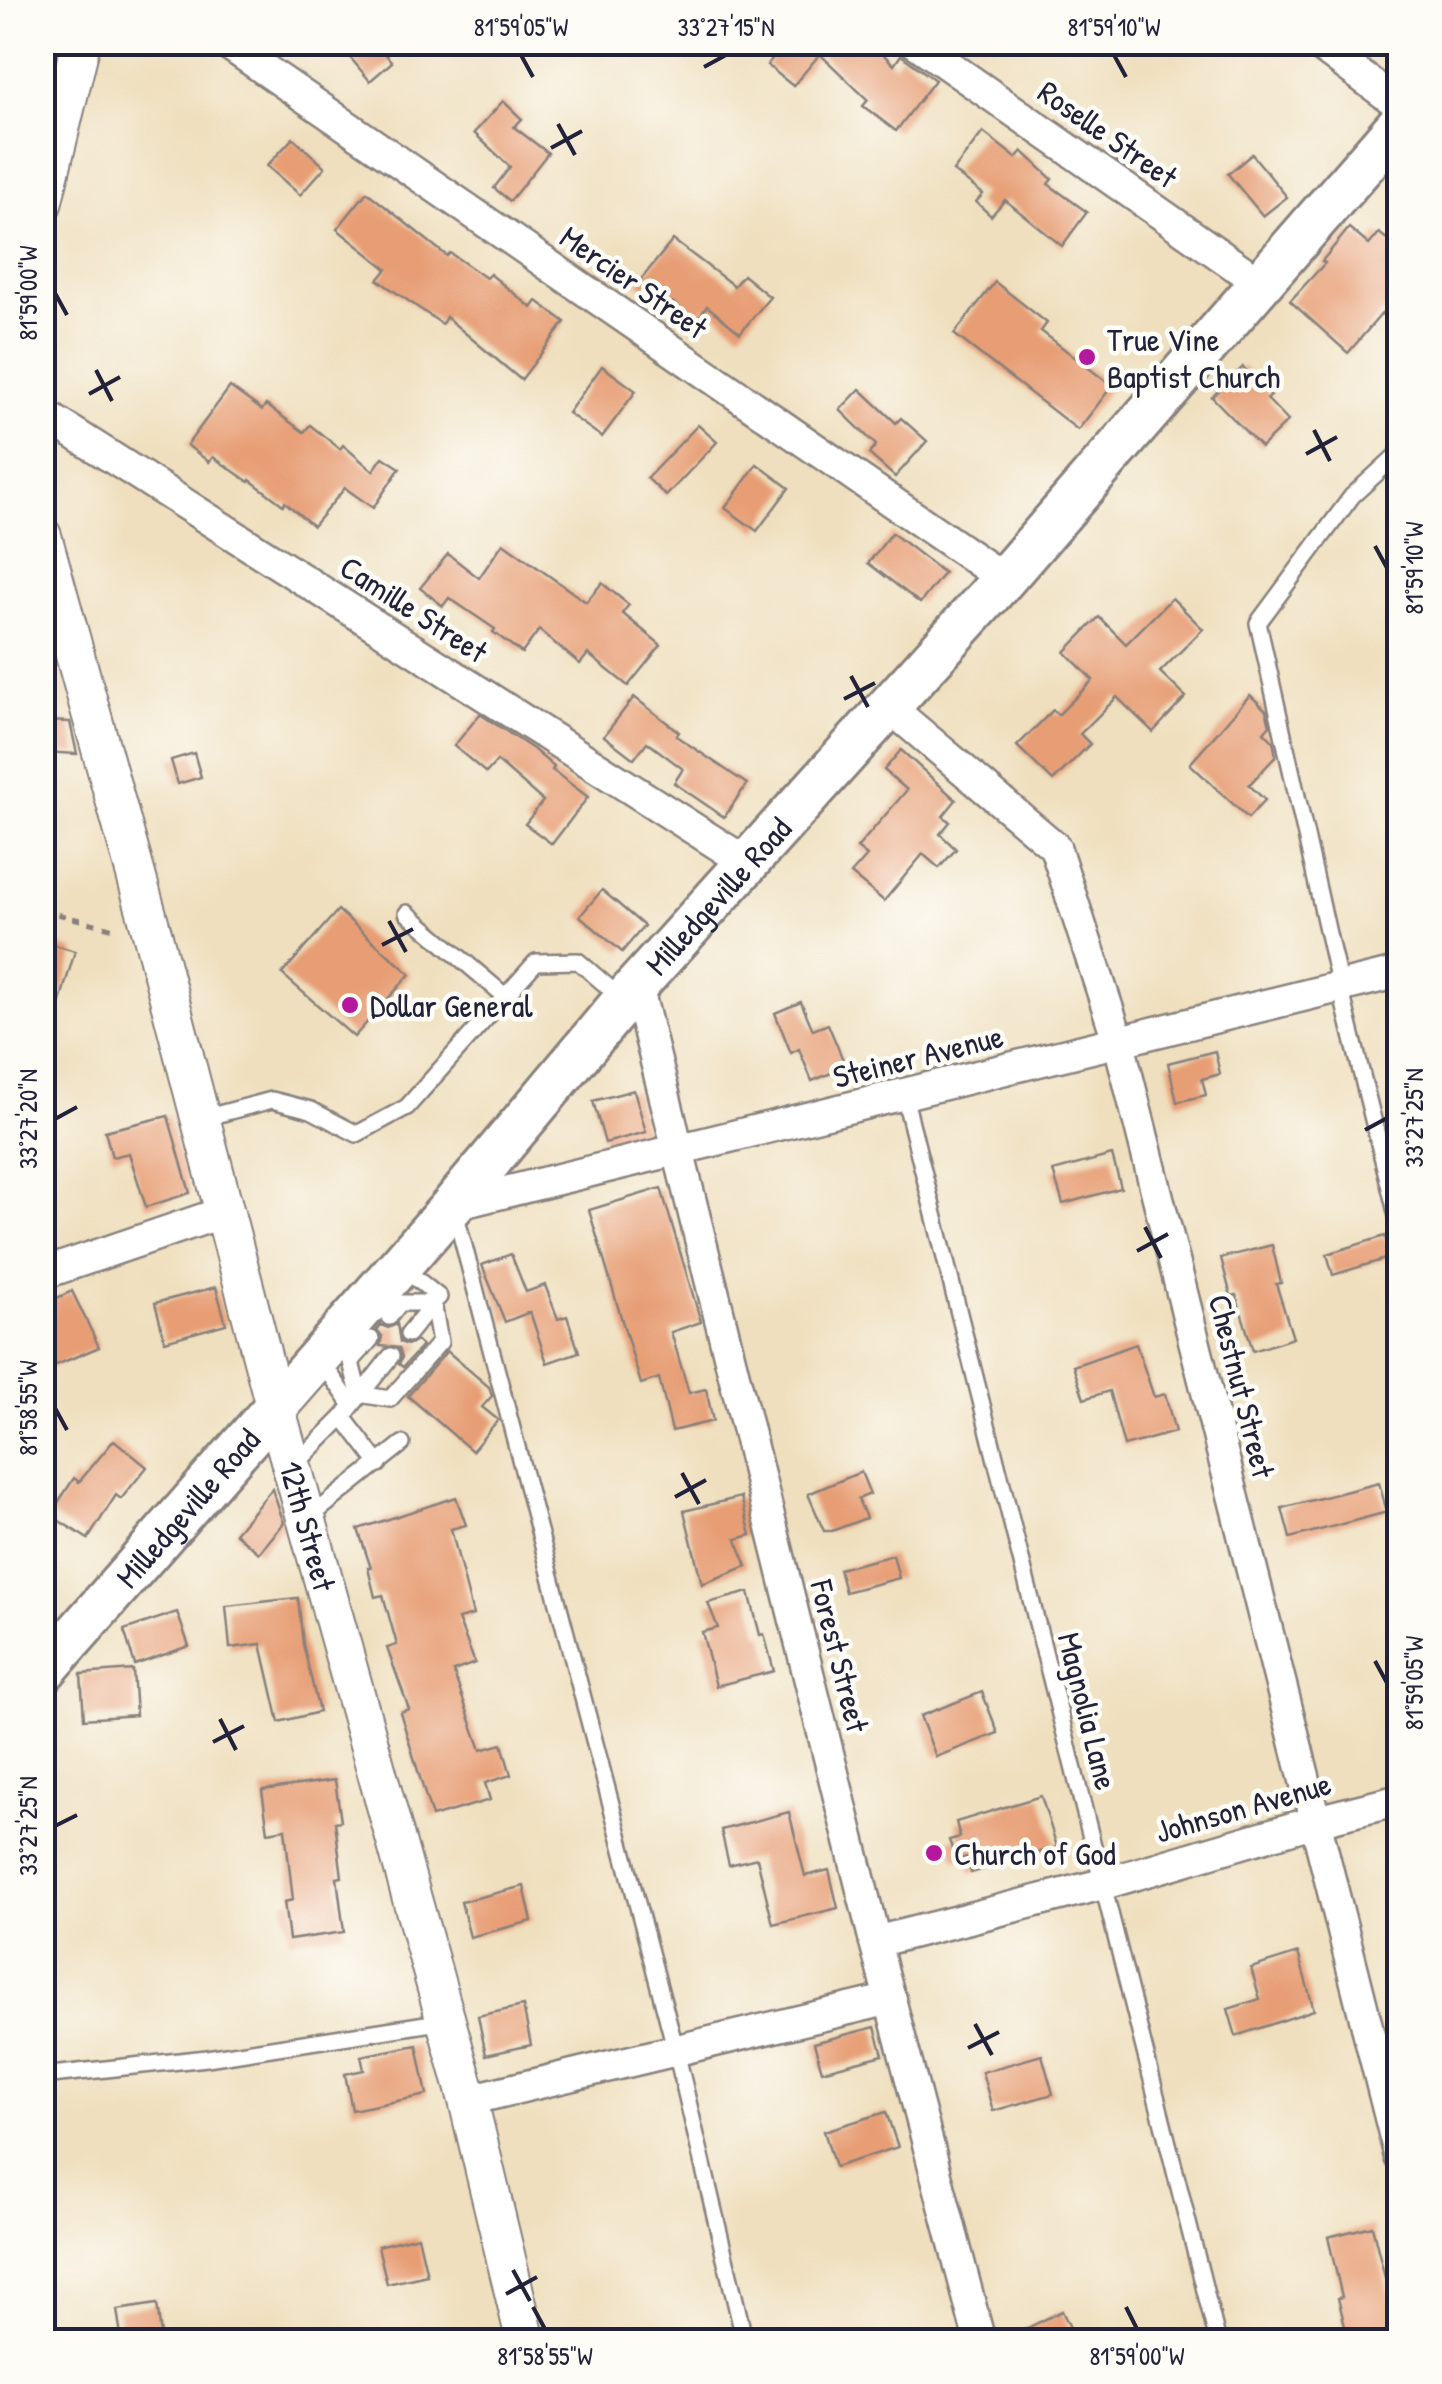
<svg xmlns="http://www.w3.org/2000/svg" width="1442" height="2384" viewBox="0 0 1442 2384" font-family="'Patrick Hand',sans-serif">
<rect width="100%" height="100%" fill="#fdfcf7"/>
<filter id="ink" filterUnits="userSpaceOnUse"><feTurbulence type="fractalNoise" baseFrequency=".01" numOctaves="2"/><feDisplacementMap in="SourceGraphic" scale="20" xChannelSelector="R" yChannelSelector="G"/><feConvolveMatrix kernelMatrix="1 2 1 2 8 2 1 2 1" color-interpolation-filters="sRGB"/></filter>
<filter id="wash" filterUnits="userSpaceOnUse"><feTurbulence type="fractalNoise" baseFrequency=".0048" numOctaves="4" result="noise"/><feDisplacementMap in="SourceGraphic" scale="40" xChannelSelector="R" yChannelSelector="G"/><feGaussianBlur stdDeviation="2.25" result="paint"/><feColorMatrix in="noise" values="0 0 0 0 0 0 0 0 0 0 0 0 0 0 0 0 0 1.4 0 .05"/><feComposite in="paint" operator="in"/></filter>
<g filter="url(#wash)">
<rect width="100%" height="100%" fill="#efdfbe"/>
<g id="blocks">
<g fill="#e79e74">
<path d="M337 42H375L392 62 370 81Z"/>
<path d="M786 42H871L894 65 901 55 935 80 896 131 863 106 868 100 820 54 793 86 767 65Z"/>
<path d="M503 101 522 119 514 127 548 153 510 201 494 188 510 167 474 133Z"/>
<path d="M983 132 1016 158 1022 151 1052 179 1048 184 1087 212 1062 246 1005 200 991 216 976 202 983 194 953 171Z"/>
<path d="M293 138 325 167 300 195 267 166Z"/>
<path d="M1252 154 1287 197 1263 216 1228 174Z"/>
<path d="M367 192 447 256 450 253 486 278 490 274 532 308 537 301 565 322 521 380 446 317 442 324 378 280 387 269 337 229Z"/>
<path d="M1349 228 1369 245 1379 233 1400 249V324L1384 311 1348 353 1290 301 1325 263 1322 261Z"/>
<path d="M673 240 734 286 743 275 770 297 740 333 707 306 696 321 672 302 668 307 638 283Z"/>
<path d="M995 282 1047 323 1041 331 1112 386 1078 430 954 334Z"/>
<path d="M602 366 636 391 602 437 568 413Z"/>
<path d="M1243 367 1271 396 1267 399 1288 421 1261 447 1212 397Z"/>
<path d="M230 387 262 410 266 405 304 432 310 425 340 449 343 445 373 471 383 457 400 468 373 508 345 488 313 526 285 502 283 505 250 480 249 482 213 457 209 462 187 445Z"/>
<path d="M860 389 896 423 901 418 927 441 895 477 869 454 876 445 840 410Z"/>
<path d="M698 425 717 442 666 496 647 478Z"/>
<path d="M757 464 789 488 757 531 725 508Z"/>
<path d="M892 533 944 573 920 603 868 563Z"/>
<path d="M503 543 586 602 602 583 629 605 622 613 661 645 628 686 588 654 580 664 539 630 522 653 493 632 495 629 449 598 443 606 420 588 448 554 479 578Z"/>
<path d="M1172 598 1203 629 1160 672 1186 697 1153 732 1117 697 1080 734 1090 744 1053 781 1017 746 1053 710 1058 715 1093 680 1065 652 1099 617 1126 644Z"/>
<path d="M1250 695 1266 710 1270 725 1264 732 1273 741 1276 756 1249 785 1265 800 1248 818 1190 764Z"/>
<path d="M634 697 679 732 676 736 747 784 724 817 674 783 683 769 647 742 634 759 604 736Z"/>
<path d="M480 714 533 749 554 767 552 770 588 797 552 844 525 824 543 801 497 761 486 773 454 746Z"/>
<path d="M42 721 70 722 77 754 42 752Z"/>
<path d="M901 750 956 800 943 816 950 822 940 834 956 849 939 868 923 854 884 901 851 874 867 856 857 848 907 790 884 770Z"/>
<path d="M194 753 201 777 178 784 171 760Z"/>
<path d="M602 890 644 926 622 952 580 916Z"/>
<path d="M338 910 410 974 354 1037 282 974Z"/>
<path d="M42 941 75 951 48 1042H42Z"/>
<path d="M801 1002 813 1030 828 1024 846 1067 812 1081 799 1049 791 1053 775 1013Z"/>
<path d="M1215 1051 1220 1074 1202 1079 1206 1095 1177 1102 1168 1063Z"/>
<path d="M634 1090 646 1132 605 1143 593 1101Z"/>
<path d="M168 1116 190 1193 146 1207 129 1153 112 1157 105 1131Z"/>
<path d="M1112 1155 1121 1188 1063 1204 1053 1171Z"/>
<path d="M661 1188 701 1322 671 1332 689 1393 706 1389 713 1421 672 1431 659 1378 641 1384 589 1210Z"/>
<path d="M1385 1236 1392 1257 1333 1275 1327 1254Z"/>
<path d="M1272 1245 1281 1283 1276 1284 1293 1338 1253 1351 1236 1295 1231 1296 1221 1258Z"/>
<path d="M511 1254 526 1292 545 1285 558 1319 567 1316 579 1352 547 1363 530 1312 505 1322 482 1265Z"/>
<path d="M216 1287 226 1324 165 1341 155 1303Z"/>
<path d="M72 1291 99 1347 42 1371V1305Z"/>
<path d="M397 1324 400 1342 407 1345 417 1341 422 1346 403 1367 399 1364 402 1357 399 1348 380 1346 382 1336 377 1330 381 1325 388 1328Z"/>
<path d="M1136 1344 1154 1397 1165 1394 1175 1432 1124 1446 1109 1391 1084 1399 1073 1366Z"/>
<path d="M447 1351 489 1387 492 1396 482 1407 498 1420 472 1451 408 1396Z"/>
<path d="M114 1440 147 1467 121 1499 116 1495 88 1539 50 1515 74 1478 79 1482Z"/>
<path d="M861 1472 870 1494 858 1499 866 1518 832 1531H824L808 1494Z"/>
<path d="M1379 1483 1387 1512 1290 1538 1282 1508Z"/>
<path d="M272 1489 284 1523 259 1553 235 1533Z"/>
<path d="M456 1497 466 1525 451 1529 473 1615 458 1619 475 1663 453 1671 481 1750 502 1744 511 1775 485 1783 490 1800 432 1817 400 1712 409 1709 387 1648 397 1645 383 1595 375 1597 368 1568H371L358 1529Z"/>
<path d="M741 1497 751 1535 736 1539 747 1566 702 1584 684 1511Z"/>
<path d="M893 1555 899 1578 845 1592 839 1569Z"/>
<path d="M749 1592 760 1635 764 1634 774 1671 716 1686 702 1632 718 1628 708 1603Z"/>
<path d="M298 1598 303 1644 319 1712 279 1722 261 1644 230 1648 226 1606Z"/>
<path d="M177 1612 189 1646 135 1665 124 1630Z"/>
<path d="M133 1670 136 1715 84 1719 81 1674Z"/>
<path d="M982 1692 998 1733 936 1757 920 1716Z"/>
<path d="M335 1780 341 1821 335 1822 342 1877 337 1878 344 1932 289 1940 284 1902 293 1900 285 1829 268 1832 262 1790Z"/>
<path d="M1041 1796 1057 1847 971 1873 966 1857 956 1860 949 1840 960 1837 956 1822Z"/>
<path d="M789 1812 805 1876 829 1870 838 1908 773 1924 757 1858 729 1865 721 1830Z"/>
<path d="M524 1886 532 1921 470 1937 461 1902Z"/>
<path d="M1298 1953 1314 2010 1236 2036 1228 2009 1260 1999 1251 1968Z"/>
<path d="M523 2006 531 2045 486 2055 478 2016Z"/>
<path d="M875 2027 883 2055 822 2071 814 2043Z"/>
<path d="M417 2045 427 2095 352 2110 345 2074 364 2070 361 2056Z"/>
<path d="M1042 2055 1053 2094 993 2111 982 2072Z"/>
<path d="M886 2112 898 2147 835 2167 824 2131Z"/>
<path d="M1372 2226 1398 2330 1349 2342 1338 2298 1342 2297 1328 2237Z"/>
<path d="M418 2236 427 2275 387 2284 378 2246Z"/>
<path d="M157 2304 162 2342H122L117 2310Z"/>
<path d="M1062 2311 1077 2342H999Z"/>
</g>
</g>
</g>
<g filter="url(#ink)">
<use href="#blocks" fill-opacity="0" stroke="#88807c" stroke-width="2.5"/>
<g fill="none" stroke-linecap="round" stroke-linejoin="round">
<defs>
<g id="service">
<path d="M1400 452 1352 496 1258 623 1340 987 1400 1228"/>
<path d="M407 913 505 996"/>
<path d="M904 1095 1218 2342"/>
<path d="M200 1119 272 1100 311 1110 357 1134 407 1107 536 962 578 961 621 998"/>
<path d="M455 1212 676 2051 745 2342"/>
<path d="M389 1317 400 1303H433"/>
<path d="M408 1334 433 1303"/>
<path d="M322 1362 351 1404"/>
<path d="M359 1394 390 1399 440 1342 433 1303 439 1297 403 1268"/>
<path d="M359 1394 351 1362 371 1339"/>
<path d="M343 1417 379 1464"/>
<path d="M296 1464 343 1417 391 1356"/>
<path d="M309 1518 402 1444"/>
<path d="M42 2076 207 2058 445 2021"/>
</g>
<g id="minor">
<path d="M225 42 1004 579"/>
<path d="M915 42 1260 283"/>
<path d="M1315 42 1400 105"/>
<path d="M42 413 749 864"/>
<path d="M888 706 1055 847 1119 1043 1400 2157"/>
<path d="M637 985 875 1942 980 2342"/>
<path d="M453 1205 1400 972"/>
<path d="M42 1274 224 1212"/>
<path d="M875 1942 1103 1884 1316 1821 1400 1800"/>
<path d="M468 2100 891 1999"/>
</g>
<g id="tertiary">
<path d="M42 204 81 42"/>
<path id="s1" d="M42 536 154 940 275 1406 468 2100 526 2342"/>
</g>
<g id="secondary">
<path id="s2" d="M42 1673 453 1205 637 985 1004 579 1400 123"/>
</g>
</defs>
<use href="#service" stroke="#88807c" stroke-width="20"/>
<use href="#minor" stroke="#88807c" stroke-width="35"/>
<use href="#tertiary" stroke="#88807c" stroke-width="42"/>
<use href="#secondary" stroke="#88807c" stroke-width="48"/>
<path stroke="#88807c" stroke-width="5" stroke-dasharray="8 8" stroke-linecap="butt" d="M42 910 118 930"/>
<use href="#service" stroke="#fff" stroke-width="15"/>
<use href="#minor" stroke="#fff" stroke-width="30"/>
<use href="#tertiary" stroke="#fff" stroke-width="38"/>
<use href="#secondary" stroke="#fff" stroke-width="42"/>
</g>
</g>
<path fill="none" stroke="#22223b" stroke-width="4" d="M521 55 533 77M1114 55 1126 77M704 67 726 55M558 124 575 155M551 148 582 131M55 293 67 315M96 370 112 401M89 394 120 377M1314 430 1330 461M1306 454 1337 437M1375 546 1387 568M851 676 868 707M844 699 875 683M389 921 406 952M382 945 413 929M55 1119 77 1107M1365 1130 1387 1118M1145 1227 1161 1258M1137 1251 1168 1234M55 1408 67 1430M682 1473 699 1504M675 1497 706 1480M1375 1661 1387 1683M220 1719 236 1750M213 1742 244 1726M55 1826 77 1815M975 2024 992 2055M968 2048 999 2032M513 2270 530 2301M506 2294 537 2277M533 2307 545 2329M1126 2307 1137 2329"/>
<g fill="#b5179e" stroke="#fdfcf7" stroke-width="4">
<circle cx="1087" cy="357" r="10"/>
<circle cx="350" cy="1005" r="10"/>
<circle cx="934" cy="1853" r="10"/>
</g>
<g text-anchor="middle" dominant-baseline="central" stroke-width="9" stroke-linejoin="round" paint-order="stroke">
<g font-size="32" fill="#22223b" stroke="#fdfcf7">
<text transform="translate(1108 134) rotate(35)">Roselle Street</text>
<text transform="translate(634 282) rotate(35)">Mercier Street</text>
<text transform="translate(414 609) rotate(33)">Camille Street</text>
<text stroke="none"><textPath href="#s2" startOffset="1030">Milledgeville Road</textPath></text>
<text transform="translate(918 1056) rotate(-14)">Steiner Avenue</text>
<text transform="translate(1242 1386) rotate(76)">Chestnut Street</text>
<text stroke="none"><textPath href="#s2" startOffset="220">Milledgeville Road</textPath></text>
<text stroke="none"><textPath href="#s1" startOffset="1025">12th Street</textPath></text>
<text transform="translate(840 1656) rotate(76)">Forest Street</text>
<text transform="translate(1088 1711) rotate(76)">Magnolia Lane</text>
<text transform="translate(1243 1807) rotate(-16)">Johnson Avenue</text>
</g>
<g font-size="32" fill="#22223b" stroke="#fdfcf7" text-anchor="start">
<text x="1107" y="339">True Vine<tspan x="1107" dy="37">Baptist Church</tspan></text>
<text x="370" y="1005">Dollar General</text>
<text x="954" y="1853">Church of God</text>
</g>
</g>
<rect width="1442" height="2384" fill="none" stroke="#fdfcf7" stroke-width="110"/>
<rect x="55" y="55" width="1332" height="2274" fill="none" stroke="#22223b" stroke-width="4"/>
<g font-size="25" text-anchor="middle" fill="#22223b">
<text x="521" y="36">81°59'05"W</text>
<text x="726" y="36">33°27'15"N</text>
<text x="1114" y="36">81°59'10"W</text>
<text transform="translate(28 293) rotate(-90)" y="9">81°59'00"W</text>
<text transform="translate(1414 568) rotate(-90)" y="9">81°59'10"W</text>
<text transform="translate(1414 1118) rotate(-90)" y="9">33°27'25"N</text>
<text transform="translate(28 1119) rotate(-90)" y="9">33°27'20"N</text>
<text transform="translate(28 1408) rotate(-90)" y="9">81°58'55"W</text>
<text transform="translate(1414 1683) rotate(-90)" y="9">81°59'05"W</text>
<text transform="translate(28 1826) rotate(-90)" y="9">33°27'25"N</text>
<text x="545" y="2365">81°58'55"W</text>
<text x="1137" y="2365">81°59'00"W</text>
</g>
</svg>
